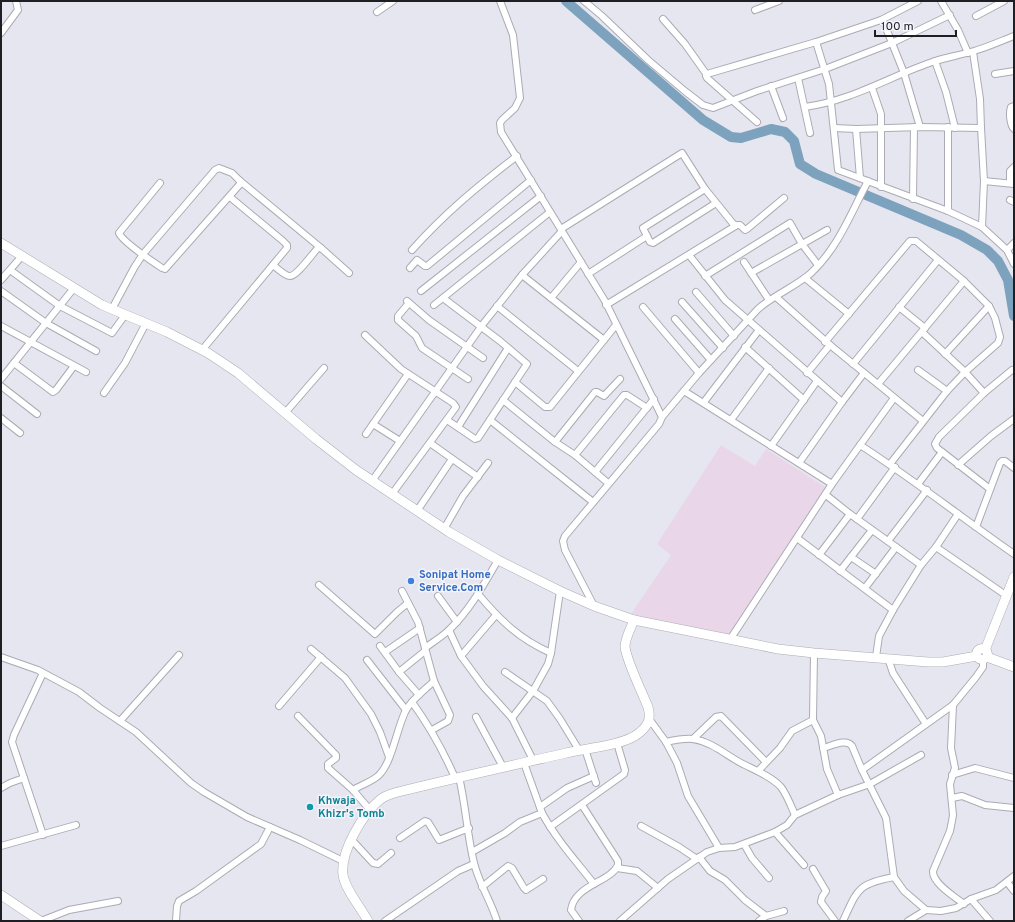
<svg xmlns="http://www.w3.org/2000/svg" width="1015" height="922" viewBox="0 0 1015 922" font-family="Overpass,sans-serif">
<rect width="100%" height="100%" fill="#e6e6f0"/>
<path fill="#e9d7e9" d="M721 445 755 466 766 449 828 489 731 637 631 614 671 555 657 544Z"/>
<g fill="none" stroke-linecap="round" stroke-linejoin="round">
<path stroke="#7ca2bd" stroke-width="10" d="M566 1 703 120 731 137 741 138 771 129 785 132 794 141 800 164 816 174 961 235 987 250 998 261 1008 280 1014 316"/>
<defs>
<g id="street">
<path d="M500 1 513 35 520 98 515 108 502 120 500 123 501 132 605 301 662 417 659 424 565 536 563 541 565 550 594 606"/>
<path d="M584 1 602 16 648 60 686 92 703 105 713 108 757 91 825 69 892 43 950 15"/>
<path d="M941 1 958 30 968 53"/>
<path d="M755 10 779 1"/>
<path d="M377 12 393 1"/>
<path d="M976 16 1004 1"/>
<path d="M663 19 685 44 707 75"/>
<path d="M881 20 918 1"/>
<path d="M1 33 18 10 16 1"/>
<path d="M816 42 829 84 838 170 948 211 982 227 1007 250 1014 264"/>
<path d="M973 52 980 99 981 128 984 181 982 227"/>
<path d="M935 61 946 92 955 128"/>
<path d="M995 74 1014 71"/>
<path d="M798 78 810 133"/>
<path d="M771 86 783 118"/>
<path d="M872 88 881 114V187"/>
<path d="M1014 106 1011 107C1009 113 1010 125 1014 129"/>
<path d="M805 107C854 100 890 76 935 61 948 57 961 55 974 51 988 47 1001 41 1014 36"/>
<path d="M757 122 707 78 706 76 707 74 816 42 881 20 884 23 904 73 920 127"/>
<path d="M834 128 856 129 920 127 981 128"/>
<path d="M856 129 860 178"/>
<path d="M239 180 321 248"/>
<path d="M984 181 1014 184"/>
<path d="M1010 183V171L1014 167"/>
<path d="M705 189 643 228 650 242 653 243 716 203"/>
<path d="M913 199 914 127"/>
<path d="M1010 200 1014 202"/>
<path d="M948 211V127"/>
<path d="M561 229 682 153 705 189 735 226"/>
<path d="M412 250C445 213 478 186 517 156"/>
<path d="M1007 250 1014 243"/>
<path d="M689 255 725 300 842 402"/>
<path d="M744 262 769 300"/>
<path d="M273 265C277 268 285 276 290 276 297 276 312 254 318 248H321L349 273"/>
<path d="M410 268 417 260 425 266H427L531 180"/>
<path d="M10 270 60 306 112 333 125 315"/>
<path d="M751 273 827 230"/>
<path d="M588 274 647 236"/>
<path d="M522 275 604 340"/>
<path d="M705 276 790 223 802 244 818 265"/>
<path d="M805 278 849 314"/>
<path d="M1 280 22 256"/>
<path d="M1 291 46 323 96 351"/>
<path d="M421 291 541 196"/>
<path d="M696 292 734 336"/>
<path d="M776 297 830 345 923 421"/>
<path d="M443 298 500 341 527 364 478 438 475 439 447 420"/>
<path d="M551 298 581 262"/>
<path d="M407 301 429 320 483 358"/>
<path d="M682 302 723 348"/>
<path d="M409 303 398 316V320L416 336 422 348 468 379"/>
<path d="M434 305 550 212"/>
<path d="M606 305 737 225H740L745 230 747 229 784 198"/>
<path d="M497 306 578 371"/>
<path d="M643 307 699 373"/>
<path d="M899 307 925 328"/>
<path d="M112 309 134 268C137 263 140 259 143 254L144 253 215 170 219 168 232 173 240 181 241 183 165 269 162 268C153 262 122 241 119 233L160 183"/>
<path d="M675 319 711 360"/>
<path d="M1 326 86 372"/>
<path d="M922 332 965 372 984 393"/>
<path d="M365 335 401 369 453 403 456 407 392 494"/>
<path d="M825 342 910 241H916L964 281 989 306 995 318 1000 337 998 343 965 372 947 391 890 464"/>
<path d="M745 347 804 400"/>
<path d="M202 350 287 248V245L283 241 230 197"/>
<path d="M945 354 989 306"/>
<path d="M14 363 53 392 56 390 74 366"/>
<path d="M853 364 938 260"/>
<path d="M918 370 947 391"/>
<path d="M807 373 830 345"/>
<path d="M1 379 74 288"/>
<path d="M515 382 545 407H550L616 325"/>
<path d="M878 384 964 281"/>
<path d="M1 386 37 414"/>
<path d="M684 391 832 484"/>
<path d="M104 393 125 363 146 323"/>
<path d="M503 400 555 442 575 455 608 483"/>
<path d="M704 402 759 330"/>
<path d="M285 413 324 368"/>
<path d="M662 417 699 373 758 309C774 295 795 287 811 273 838 248 851 213 868 181"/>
<path d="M1 418 20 433"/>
<path d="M490 420 593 502"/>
<path d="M731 420 769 368"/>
<path d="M373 424 400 441"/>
<path d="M458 427 508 348"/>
<path d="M366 434 408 374"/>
<path d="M555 442 595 392H597L604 396 620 379"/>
<path d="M430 443 478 477"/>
<path d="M860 445C913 479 962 518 1014 554"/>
<path d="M771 446 817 381"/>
<path d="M575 455 624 395H627L647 408"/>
<path d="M799 463 842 402 864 373"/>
<path d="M958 465 991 436 1014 419"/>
<path d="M595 472 654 399"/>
<path d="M372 481 483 324 522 275 562 231"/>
<path d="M918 484 942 452"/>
<path d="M990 489 937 448 935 444 939 437 984 393 1012 370"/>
<path d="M826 495 850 514 921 565"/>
<path d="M417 511 452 459"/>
<path d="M857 519 895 467"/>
<path d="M976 527 1000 463 1002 461H1005L1014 468"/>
<path d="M444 529 463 496 488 463"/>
<path d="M797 538 893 610"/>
<path d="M888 541 927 490"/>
<path d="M936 547 1007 596"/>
<path d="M819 555 850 514"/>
<path d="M851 557 876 574"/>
<path d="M840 571 872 530"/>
<path d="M319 585 375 634 397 612 408 603"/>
<path d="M865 588 896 547"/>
<path d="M402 591 418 622 434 681 450 715 448 721 432 730"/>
<path d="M478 594C500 620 519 639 551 653"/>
<path d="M438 596 457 622"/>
<path d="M449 630 461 656 483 686 512 718 533 760"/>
<path d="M731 638 832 484 894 398"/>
<path d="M380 646 399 672 419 695"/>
<path d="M425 648C433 642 443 636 450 629 470 610 484 584 498 560"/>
<path d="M311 649 345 678 371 714 380 732 389 757"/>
<path d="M385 652 420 628"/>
<path d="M814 653 813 720 821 736 827 769 838 795"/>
<path d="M461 656 496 615"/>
<path d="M1 657 38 670 79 692 100 708 136 732 191 783 204 792 247 817 300 840 343 861"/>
<path d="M876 657 879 636 893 610 921 565 936 547 958 514"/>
<path d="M888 658 893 673 926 724"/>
<path d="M367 660 406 710"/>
<path d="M399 672 425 651"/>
<path d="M505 672 547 701 560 719 579 750"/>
<path d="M412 702C430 727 443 750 455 778"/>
<path d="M953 705 951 748 955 768 950 784 953 815 952 821 950 831 933 871C932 883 955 897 964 904"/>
<path d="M279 706 321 657"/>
<path d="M298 716 336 755V758L328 764V768L353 790 370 810"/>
<path d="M476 717 503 767"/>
<path d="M512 718 533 691 548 664 551 653 560 591"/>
<path d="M650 720 666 742 677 763 688 796 719 848"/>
<path d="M120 721 179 655"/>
<path d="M693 739 716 717 721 716 766 762"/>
<path d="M666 742C675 740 685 738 693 739 713 742 728 757 745 765 757 771 772 777 781 787 787 795 791 806 795 815"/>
<path d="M823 748C832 746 846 738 852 746L862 770 886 818 894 877 904 891 926 910 941 911 956 908 971 899 996 890 1014 876"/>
<path d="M585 749 596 783"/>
<path d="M524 763 542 813C556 839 576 861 594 884"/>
<path d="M862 770 953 705 976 677 983 667V660"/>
<path d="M758 771 780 748 792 731 813 720"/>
<path d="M952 775 975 768 1014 778"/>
<path d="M459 777C466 806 467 835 474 863 479 884 491 901 497 921"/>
<path d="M1 788 10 783 24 778"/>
<path d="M353 790C361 785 371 782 378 776 392 764 397 727 406 710 413 698 425 690 434 681"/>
<path d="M952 798 962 796 985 805 1014 808"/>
<path d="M540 807 567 788 594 776"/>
<path d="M641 826 679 847 697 859"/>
<path d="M550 827 624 774 625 770 617 743"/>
<path d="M775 832 804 865"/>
<path d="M43 835 12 742 14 735 43 673"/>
<path d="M400 838 425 821 428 822 439 840 469 828"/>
<path d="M351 839 373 863 378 864 391 853"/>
<path d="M744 844 752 858 769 878"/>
<path d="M1 846 76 825"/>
<path d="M472 852 505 833 520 822 542 813"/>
<path d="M699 857 710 871 725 880 745 900 766 916"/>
<path d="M617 868 637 871 658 888"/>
<path d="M813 869 826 891 822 897 821 902 835 921"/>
<path d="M1007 882 1014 891"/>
<path d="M482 887 508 866 512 868 524 888 526 890 543 879"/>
<path d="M971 899 990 921"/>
<path d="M41 921 69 910 118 901"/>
<path d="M176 921 177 906 179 901 196 891 261 844 270 827"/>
<path d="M385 921 458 871 474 864"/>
<path d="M579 921 571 910C574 885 611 882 618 865V861L582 805"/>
<path d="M620 921 668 879 707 852 719 848 735 847 775 832 787 825 795 815 838 795 870 784 921 755"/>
<path d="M759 921 766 916 784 911"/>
<path d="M843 921C858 889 857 884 894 877"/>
<path d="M908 921 926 910"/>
</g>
<g id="secondary">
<path d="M1 243 102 305 167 332 208 353 238 373 316 439 356 470 449 532 498 560 560 591 594 606 634 620 778 649 814 653 928 662H943L977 656"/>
<circle cx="982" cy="654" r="5.5"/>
<path d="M985 650 1014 577"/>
<path d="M987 657 1014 667"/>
<path d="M1 895 40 921"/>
<path d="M368 921C361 908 345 889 343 875 340 852 363 813 381 799 386 795 392 794 398 792 454 778 510 766 566 753 587 748 623 746 639 733 649 725 651 718 648 707 642 692 627 662 625 647 625 638 631 628 634 620"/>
</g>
</defs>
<use href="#street" stroke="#acabb4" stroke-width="8"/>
<use href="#secondary" stroke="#acabb4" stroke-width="10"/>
<use href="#street" stroke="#fff" stroke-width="6"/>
<use href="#secondary" stroke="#fff" stroke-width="9"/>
</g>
<circle fill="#3f7fe0" stroke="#f4f4fd" stroke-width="1.5" cx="411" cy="581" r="4"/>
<circle fill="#0f9aa8" stroke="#f4f4fd" stroke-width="1.5" cx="310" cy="807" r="4"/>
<g text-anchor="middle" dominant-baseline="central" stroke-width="3" stroke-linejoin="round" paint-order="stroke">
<g font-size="11" font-weight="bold" fill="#366cbe" stroke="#f4f4fd" text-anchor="start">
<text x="419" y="575">Sonipat Home<tspan x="419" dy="13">Service.Com</tspan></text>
</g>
<g font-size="11" font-weight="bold" fill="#0d838f" stroke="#f4f4fd" text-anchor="start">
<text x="318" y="801">Khwaja<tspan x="318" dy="13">Khizr's Tomb</tspan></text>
</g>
</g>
<rect width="1015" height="922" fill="none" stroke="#1f1e22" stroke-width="4"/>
<path d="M875 30v6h81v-6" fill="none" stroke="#1f1e22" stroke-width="2"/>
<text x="881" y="30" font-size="12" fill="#1f1e22" stroke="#f4f4fd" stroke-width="3" paint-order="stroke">100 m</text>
</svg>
